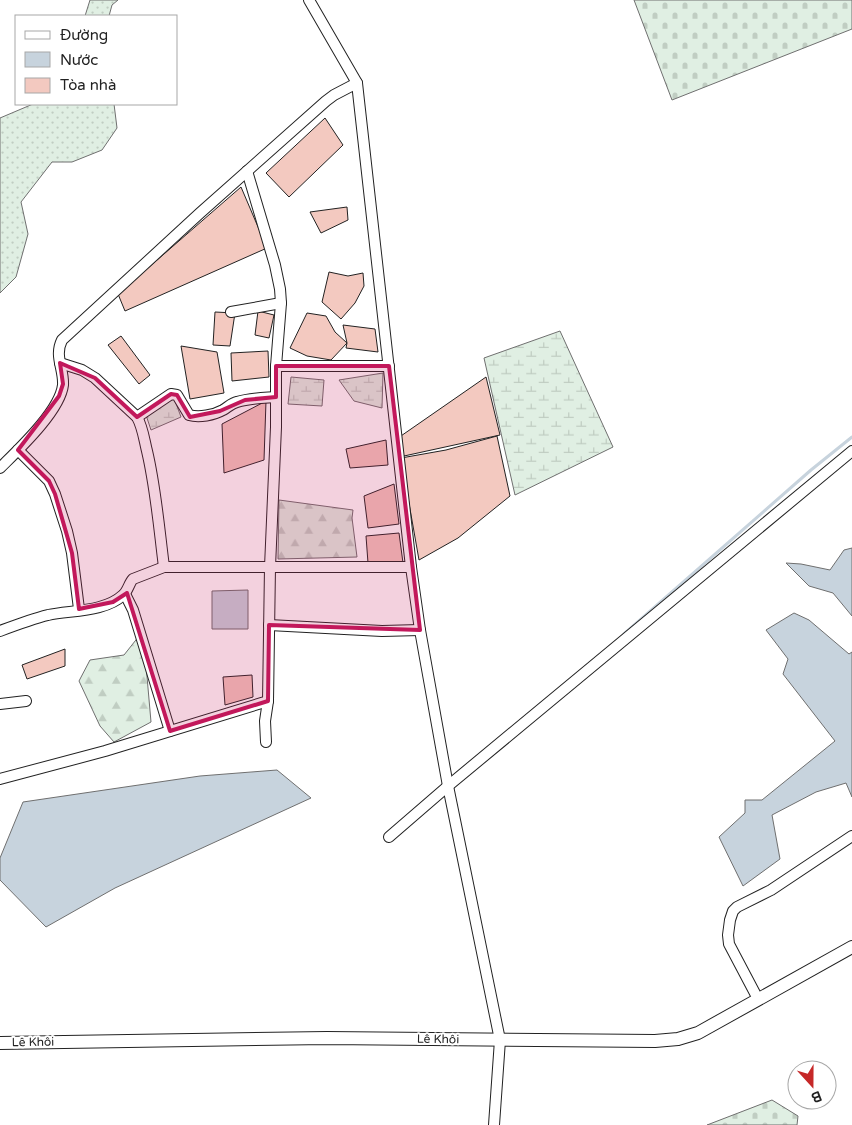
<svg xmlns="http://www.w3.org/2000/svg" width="852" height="1125" viewBox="0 0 852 1125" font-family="'Varela Round',sans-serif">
<defs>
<pattern id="grass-dots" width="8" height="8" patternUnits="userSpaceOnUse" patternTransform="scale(1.25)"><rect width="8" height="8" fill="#e0efe3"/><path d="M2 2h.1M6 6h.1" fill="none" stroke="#c0cdc2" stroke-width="1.8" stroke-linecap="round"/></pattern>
<pattern id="forest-firs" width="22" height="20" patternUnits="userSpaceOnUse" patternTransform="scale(1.25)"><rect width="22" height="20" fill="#e0efe3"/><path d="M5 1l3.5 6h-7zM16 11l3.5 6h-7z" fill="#c0cdc2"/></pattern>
<pattern id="wetland-marsh" width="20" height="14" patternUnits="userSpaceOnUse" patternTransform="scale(1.25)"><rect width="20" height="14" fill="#e0efe3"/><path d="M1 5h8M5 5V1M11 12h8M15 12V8" fill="none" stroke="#c0cdc2"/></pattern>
<pattern id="cemetery-stones" width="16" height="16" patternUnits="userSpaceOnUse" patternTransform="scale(1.25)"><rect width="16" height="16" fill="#e0efe3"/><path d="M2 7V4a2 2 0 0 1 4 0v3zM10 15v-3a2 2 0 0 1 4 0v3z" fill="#c0cdc2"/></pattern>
</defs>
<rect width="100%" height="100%" fill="#fff"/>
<g fill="url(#grass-dots)" stroke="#6f6f6f">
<path d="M90 0H118L112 5 109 16H85Z"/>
<path d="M33 104H114L117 128 102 150 72 162H52L21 202 28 234 16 277 0 293V118Z"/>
</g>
<g fill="url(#forest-firs)" stroke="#6f6f6f">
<path d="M279 500 353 510 352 518 357 557 278 559Z"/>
<path d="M143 631 151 722 114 742 100 726 79 681 90 660 124 655Z"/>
</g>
<g fill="url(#wetland-marsh)" stroke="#6f6f6f">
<path d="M560 331 613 447 515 495 484 358Z"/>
<path d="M383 373 382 408 354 401 339 380Z"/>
<path d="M291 377 324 380 322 406 288 404Z"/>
<path d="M174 398 181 417 151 430 146 415Z"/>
</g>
<g fill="url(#cemetery-stones)" stroke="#6f6f6f">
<path d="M634 0H852V29L672 100Z"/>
<path d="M772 1100 798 1116 797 1125H707Z"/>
</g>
<g fill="#c7d3dd" stroke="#6f6f6f">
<path d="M852 548V616L833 593 809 586 786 563 801 564 830 570 844 550Z"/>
<path d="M248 590V629H212V591Z"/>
<path d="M794 613 809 620 849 654 852 652V797L846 783 816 792 772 815 780 859 743 886 719 837 745 813V800H762L835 741 783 674 788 659 766 630Z"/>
<path d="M277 770 311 798 115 888 46 927 0 880V858L23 802 200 776Z"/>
</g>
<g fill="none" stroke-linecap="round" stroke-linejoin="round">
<path stroke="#c7d3dd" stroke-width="3" d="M624 634 811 470 852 437"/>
</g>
<g fill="#f3c9c0" stroke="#222">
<path d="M325 118 343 145 289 197 266 173Z"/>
<path d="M241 187 267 248 125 311 118 294Z"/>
<path d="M347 207 348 220 321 233 310 212Z"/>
<path d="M329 272 348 276 363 273 364 286 355 303 341 319 322 302Z"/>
<path d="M258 311 274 315 269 338 255 335Z"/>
<path d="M215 312 235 313 230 346 213 345Z"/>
<path d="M307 313 326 316 335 332 347 343 331 360 307 356 290 348Z"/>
<path d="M343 325 375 329 378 352 346 348 347 343Z"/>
<path d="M121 336 150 375 139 384 108 345Z"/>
<path d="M181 346 217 352 224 393 190 399Z"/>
<path d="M268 351 269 377 232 381 231 353Z"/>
<path d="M486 377 500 435 404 456 398 438Z"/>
<path d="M266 401 264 460 224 473 222 424Z"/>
<path d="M497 436 510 496 458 538 419 560 401 458 446 450Z"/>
<path d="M386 440 388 465 350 468 346 449Z"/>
<path d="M394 484 399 524 368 528 364 496Z"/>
<path d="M399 533 403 563H368L366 536Z"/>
<path d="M65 649V666L27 679 22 665Z"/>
<path d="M252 675 253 697 225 705 223 677Z"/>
</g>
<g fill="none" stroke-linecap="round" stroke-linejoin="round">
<defs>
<g id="minor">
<path d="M231 312 281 303"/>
<path d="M60 363 82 370 95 378 137 417C143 428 144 439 147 451 156 489 159 528 164 567"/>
<path d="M276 366H389"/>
<path d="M137 417 171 394 177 395 189 415C199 418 214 415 223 410 228 407 232 403 237 402 250 398 263 398 276 397"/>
<path d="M18 450 49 481 55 494 67 531 72 553 79 609"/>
<path d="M0 468C18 450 60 411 63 385 64 369 54 356 62 340L200 213 326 101 334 95 357 83"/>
<path d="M411 567 420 630 448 786 500 1040 494 1125"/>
<path d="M125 594 133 610 170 731"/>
<path d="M269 625 382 631 420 630"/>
<path d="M0 631C16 625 32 619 48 615 72 610 105 612 123 595 128 591 129 583 133 579L164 567H270L276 427V366L281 303 280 289 275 265 247 171"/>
<path d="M0 704 26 701"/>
<path d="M266 742 265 721 268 701"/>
<path d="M0 779 105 751 268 701 270 567H411L357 83 309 0"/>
<path d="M389 837 448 786 852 451"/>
<path d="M758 999 729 944 728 935 730 920 733 911 737 907 771 890 852 836"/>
</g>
<path id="tertiary" d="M0 1043 327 1038 655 1041 678 1039 698 1033 852 947"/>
</defs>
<use href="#minor" stroke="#222" stroke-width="12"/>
<use href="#tertiary" stroke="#222" stroke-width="14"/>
<use href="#minor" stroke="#fff" stroke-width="10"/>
<use href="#tertiary" stroke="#fff" stroke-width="12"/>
</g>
<path fill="#c2185b" fill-opacity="0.2" stroke="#c2185b" stroke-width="4" stroke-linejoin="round" d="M60 363 95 378 137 417 171 394 177 395 190 417 220 411 245 400 276 397V366H389L420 630 269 625 268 701 170 731 127 593 113 602 79 609 72 553 55 494 49 481 18 450 59 396 63 384Z"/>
<g text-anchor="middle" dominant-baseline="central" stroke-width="4" stroke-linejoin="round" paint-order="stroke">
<g font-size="12" fill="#222" stroke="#fff">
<text transform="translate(438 1039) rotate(1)">Lê Khôi</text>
<text transform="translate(33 1042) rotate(-1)">Lê Khôi</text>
</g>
</g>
<rect x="15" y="15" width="162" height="90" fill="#ffffff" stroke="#a7a7a7"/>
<rect x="25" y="31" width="25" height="8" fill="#ffffff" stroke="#a7a7a7"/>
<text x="60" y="40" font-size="15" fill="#222222">Đường</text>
<rect x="25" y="52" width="25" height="15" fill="#c7d3dd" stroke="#a7a7a7"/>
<text x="60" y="65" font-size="15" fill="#222222">Nước</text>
<rect x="25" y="78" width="25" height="15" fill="#f3c9c0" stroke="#a7a7a7"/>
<text x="60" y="90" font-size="15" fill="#222222">Tòa nhà</text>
<g transform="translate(812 1085) rotate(159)"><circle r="24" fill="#ffffff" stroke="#a7a7a7"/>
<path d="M0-4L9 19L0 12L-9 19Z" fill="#c62828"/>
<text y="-8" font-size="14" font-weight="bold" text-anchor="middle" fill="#222222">B</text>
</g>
</svg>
